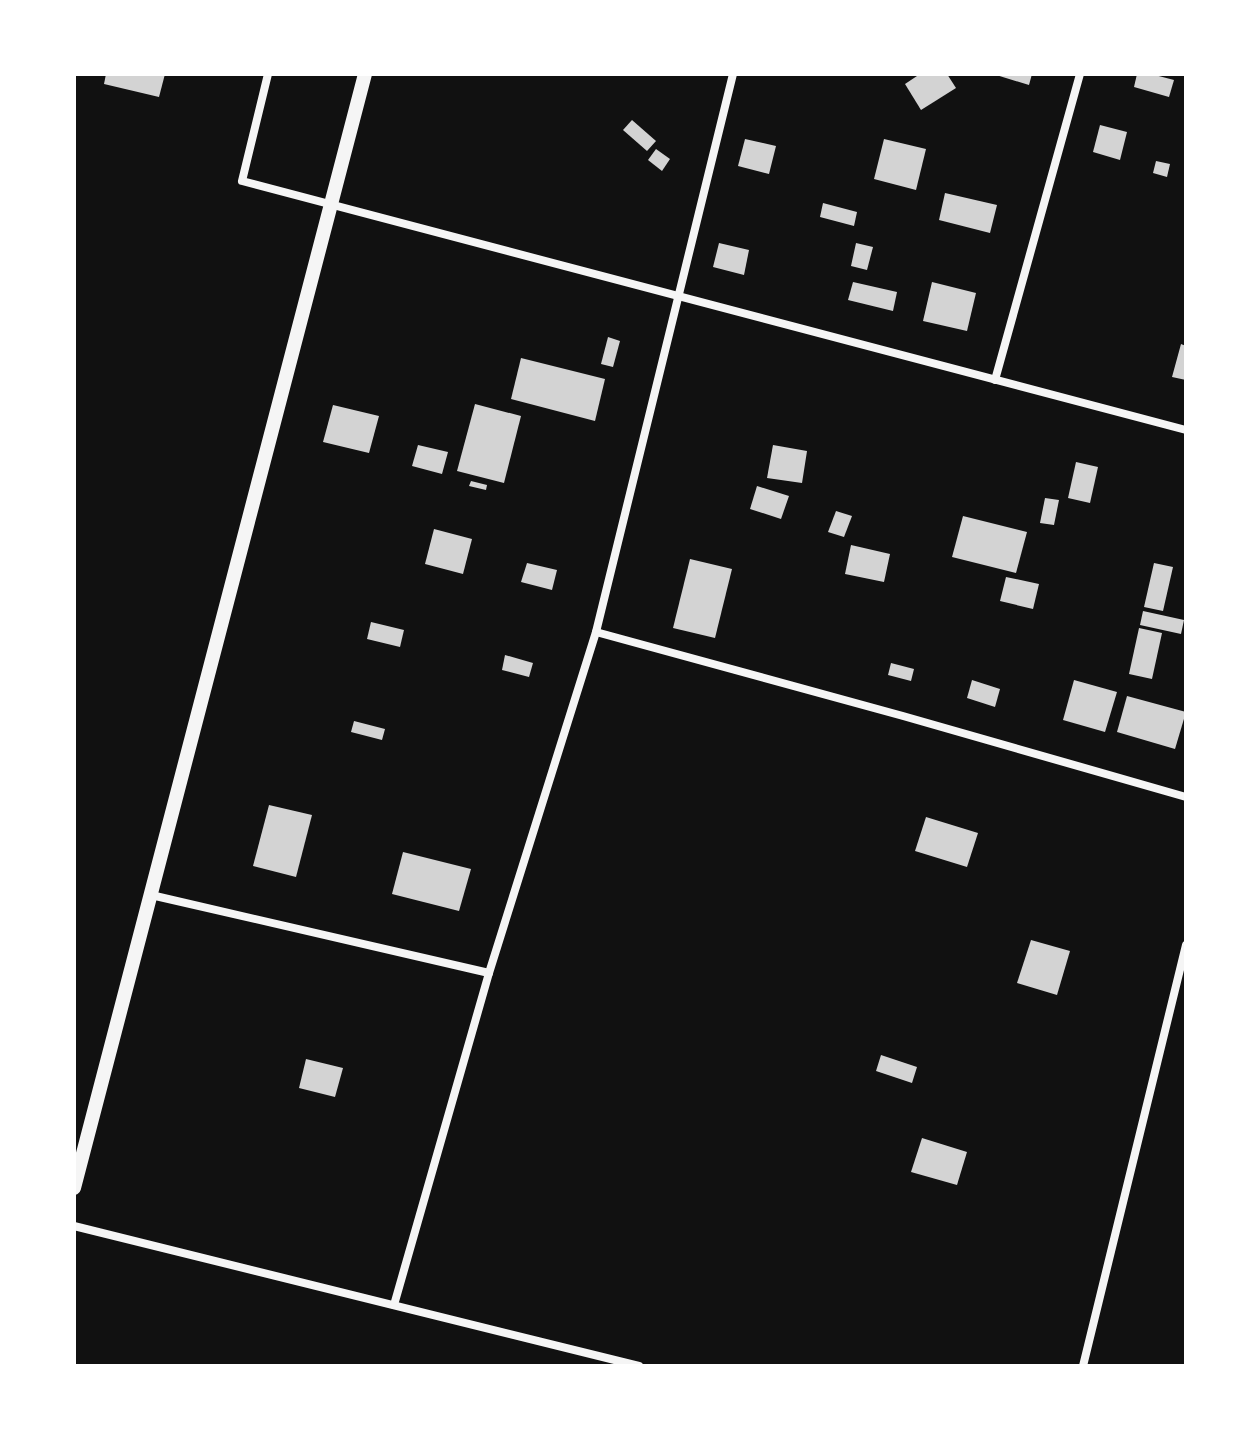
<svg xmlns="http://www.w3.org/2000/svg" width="1260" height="1440" viewBox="0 0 1260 1440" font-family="Helvetica,sans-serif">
<rect width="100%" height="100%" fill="#111"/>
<g fill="#d3d3d3">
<path d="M106 74H165L159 97 104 84Z"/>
<path d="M920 74H947L956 88 921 110 905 84Z"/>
<path d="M993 74H1032L1029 85Z"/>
<path d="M1137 74H1151L1174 80 1169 97 1134 87Z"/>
<path d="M632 120 656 141 647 151 623 130Z"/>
<path d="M1100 125 1127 132 1120 160 1093 152Z"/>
<path d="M745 139 776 146 769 174 738 166Z"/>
<path d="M884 139 926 149 916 190 874 179Z"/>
<path d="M656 149 670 159 662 171 648 160Z"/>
<path d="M1156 161 1170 164 1167 177 1153 173Z"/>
<path d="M945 193 997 205 990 233 939 220Z"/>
<path d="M823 203 857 212 854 226 820 217Z"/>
<path d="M719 243 749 250 744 275 713 267Z"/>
<path d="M856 243 873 247 867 270 851 266Z"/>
<path d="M853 282 897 292 893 311 848 300Z"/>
<path d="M932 282 976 293 967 331 923 321Z"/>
<path d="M608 337 620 341 613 367 601 364Z"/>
<path d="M1181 344 1186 346V380L1172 377Z"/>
<path d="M521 358 605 379 595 421 511 399Z"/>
<path d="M475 404 521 416 504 483 457 471Z"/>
<path d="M333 405 379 416 369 453 323 442Z"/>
<path d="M418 445 448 452 442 474 412 466Z"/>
<path d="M773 445 807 451 802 483 767 478Z"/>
<path d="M1076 462 1098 467 1090 503 1068 498Z"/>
<path d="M471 481 487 485 486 490 469 486Z"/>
<path d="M757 486 789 496 781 519 750 509Z"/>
<path d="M1045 498 1059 500 1054 525 1040 523Z"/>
<path d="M836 511 852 516 844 537 828 532Z"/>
<path d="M963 516 1027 532 1016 573 952 557Z"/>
<path d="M434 529 472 539 463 574 425 564Z"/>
<path d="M851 545 890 554 884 582 845 574Z"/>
<path d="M690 559 732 569 715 638 673 628Z"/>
<path d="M527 563 557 570 552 590 521 582Z"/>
<path d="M1154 563 1173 567 1163 611 1144 607Z"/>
<path d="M1006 577 1039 584 1033 609 1000 601Z"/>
<path d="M1143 611 1184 620 1181 634 1140 625Z"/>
<path d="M371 622 404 630 400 647 367 639Z"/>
<path d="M1139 628 1162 633 1152 679 1129 674Z"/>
<path d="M505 655 533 663 529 677 502 670Z"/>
<path d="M891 663 914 669 911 681 888 675Z"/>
<path d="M972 680 1000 689 995 707 967 698Z"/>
<path d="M1074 680 1117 692 1105 732 1063 720Z"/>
<path d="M1127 696 1186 712 1175 749 1117 732Z"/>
<path d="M354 721 385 729 382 740 351 732Z"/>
<path d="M269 805 312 815 296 877 253 866Z"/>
<path d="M926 817 978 833 967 867 915 851Z"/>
<path d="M403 852 471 869 459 911 392 894Z"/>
<path d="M1031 940 1070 951 1057 995 1017 983Z"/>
<path d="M881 1055 917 1067 912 1083 876 1071Z"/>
<path d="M306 1059 343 1068 335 1097 299 1088Z"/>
<path d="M922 1138 967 1152 957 1185 911 1172Z"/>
</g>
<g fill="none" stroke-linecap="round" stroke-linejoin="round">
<g stroke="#f5f5f5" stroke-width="8">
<path d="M268 74 242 181 1186 430"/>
<path d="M995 380 1080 74"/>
<path d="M596 632 903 716 1186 797"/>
<path d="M151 895 489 973"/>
<path d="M74 1226 639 1366"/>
<path d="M394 1305 489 973 596 632 733 74"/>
<path d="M1083 1366 1186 945"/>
</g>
<path stroke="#f5f5f5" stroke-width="14" d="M74 1188 365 74"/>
</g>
<rect width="1260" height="1440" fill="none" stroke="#ffffff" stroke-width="152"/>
</svg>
